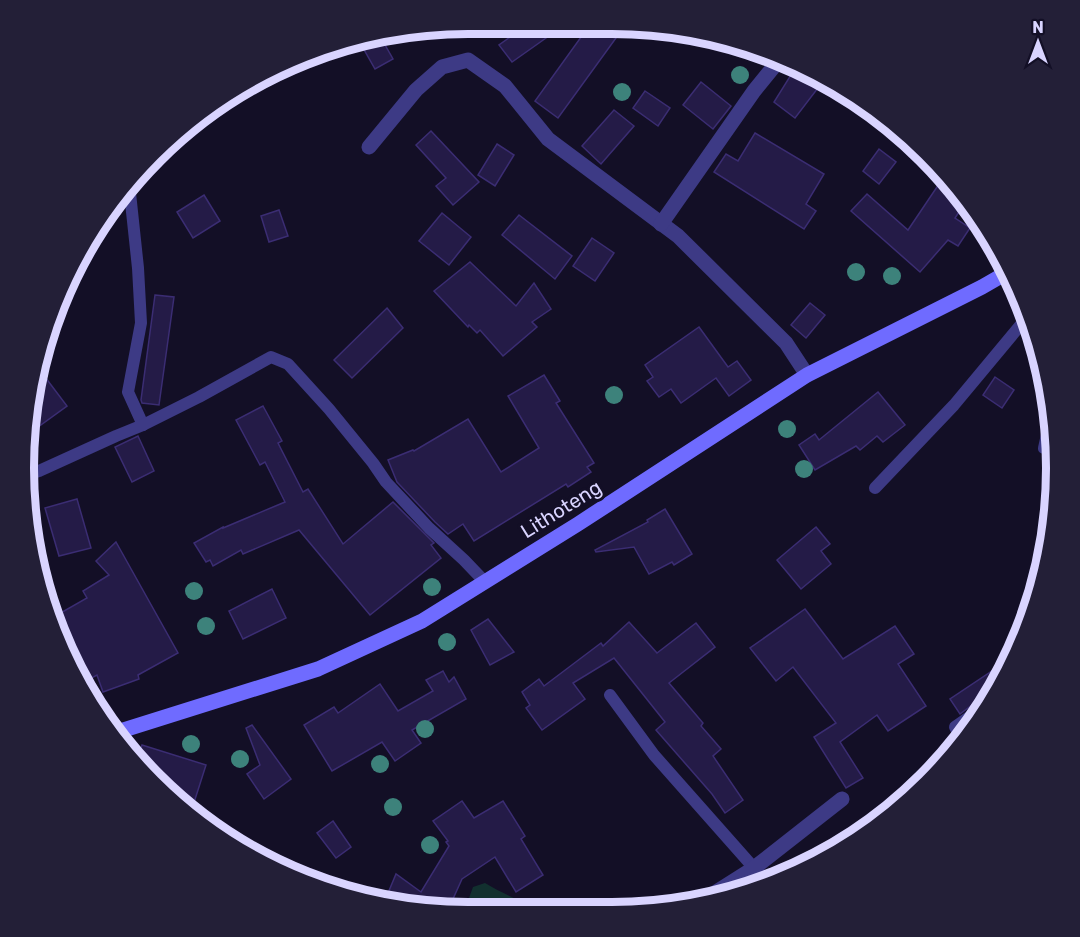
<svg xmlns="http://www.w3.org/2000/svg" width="1080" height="937" viewBox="0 0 1080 937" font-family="Rubik,sans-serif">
<rect width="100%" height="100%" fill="#130f26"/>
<path fill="#12302f" d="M485 883C503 894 523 901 541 913H499L491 905C479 907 475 910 469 898L473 887Z"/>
<g fill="#241b47" stroke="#3b2d73" stroke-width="1.5">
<path d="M527 25 563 26 512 62 499 45Z"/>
<path d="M589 26 624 27 558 118 535 101Z"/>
<path d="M380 36 393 59 375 69 358 39Z"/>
<path d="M794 70 818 88 795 118 774 102Z"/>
<path d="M701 82 731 106 713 129 683 105Z"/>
<path d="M645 91 670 108 658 126 633 108Z"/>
<path d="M614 110 634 126 601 164 582 146Z"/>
<path d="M431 131 479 182 453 205 436 186 446 178 416 145Z"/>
<path d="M755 133 824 174 806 204 816 211 804 229 714 172 726 154 738 161Z"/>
<path d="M497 144 514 155 495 186 478 175Z"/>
<path d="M879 149 896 162 879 184 863 171Z"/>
<path d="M945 175 965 203 955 218 970 228 958 246 948 240 920 272 851 211 867 194 908 230Z"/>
<path d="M204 195 220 221 193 238 177 212Z"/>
<path d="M279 210 288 236 269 242 261 216Z"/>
<path d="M442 213 471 237 449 265 419 241Z"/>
<path d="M519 215 572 256 555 279 502 235Z"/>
<path d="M592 238 614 253 595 281 573 266Z"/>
<path d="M470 262 516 306 534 283 551 309 532 322 537 327 503 356 480 330 477 333 469 325 468 327 434 291Z"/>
<path d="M155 295 174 297 159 405 142 403 141 400Z"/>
<path d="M810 303 825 315 806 338 791 325Z"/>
<path d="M387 308 403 328 352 378 334 360Z"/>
<path d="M699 327 728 367 737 361 751 380 729 396 716 378 681 403 671 389 659 397 647 381 653 377 645 365Z"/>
<path d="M39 369 67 406 27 435 28 410Z"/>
<path d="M544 375 560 401 556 403 594 463 587 467 591 472 568 487 566 484 474 541 463 524 448 534 435 522 397 482 388 460 413 450 414 451 468 419 501 472 539 448 508 396Z"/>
<path d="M995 377 1014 390 1002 408 983 395Z"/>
<path d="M878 392 905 425 883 442 877 436 860 450 856 446 815 470 799 445 815 434 819 440Z"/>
<path d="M263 406 282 441 278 443 303 492 308 489 343 544 393 502 434 543 431 545 441 558 370 615 299 530 243 554 241 550 213 566 210 560 206 562 194 543 223 527V528L285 502 265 462 260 465 236 420Z"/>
<path d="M138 436 154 471 132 482 115 447Z"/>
<path d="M77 499 91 548 59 556 45 508Z"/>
<path d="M665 509 692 554 674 565 672 562 649 574 634 547 596 552 595 550 648 522 647 520Z"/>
<path d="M816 527 830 544 821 551 831 564 801 589 777 560Z"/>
<path d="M116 542 178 653 138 675 139 679 103 692 97 675 80 684 60 639 69 635 57 615 87 598 83 591 109 575 96 561Z"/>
<path d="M272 589 286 618 243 639 229 611Z"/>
<path d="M805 609 843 659 895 626 914 654 898 664 926 706 888 731 877 715 840 742 863 778 846 788 814 737 836 723 793 667 776 681 750 648Z"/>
<path d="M488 619 514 652 490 665 471 630Z"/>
<path d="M629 622 657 653 696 623 715 647 669 683 703 723 701 726 721 749 713 756 743 800 725 813 712 794 656 730 665 722 614 658 573 683 585 699 542 730 526 708 530 705 522 692 539 679 544 686 601 643 603 646Z"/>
<path d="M1013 657 1010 665 993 693 986 698 980 699 960 714 950 699Z"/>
<path d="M443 671 449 682 454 677 466 699 412 730 421 743 395 761 382 742 332 771 304 725 334 707 338 713 380 684 398 711 433 691 426 680Z"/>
<path d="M252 725 291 779 264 799 247 774 260 765 246 728Z"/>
<path d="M142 745 206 765 191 812 136 763Z"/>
<path d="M462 801 474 818 503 801 525 836 521 839 543 875 516 892 495 857 462 879 448 910 450 911 383 905 396 874 421 892 449 846 446 842 448 841 433 821Z"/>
<path d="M333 821 351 847 336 858 317 833Z"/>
</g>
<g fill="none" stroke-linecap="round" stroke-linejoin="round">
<g stroke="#3d3a85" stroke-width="12">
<path d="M130 193 138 268 141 323 128 392 143 425"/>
<path d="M1052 412 1044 448 1054 452"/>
<path d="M26 475 39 471 116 436 143 425 199 397 271 357 288 364 329 409 373 463 386 482 429 528 464 560 485 582"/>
<path d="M875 488 954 405 1028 316"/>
<path d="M610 695 654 755 754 868"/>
<path d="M963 741 955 727 985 706"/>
</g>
<g stroke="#3d3a85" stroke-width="15">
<path d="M369 147 416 90 442 67 468 60 505 86 548 139 678 236 786 343 807 375"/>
<path d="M661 224 754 91 780 59"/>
<path d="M754 868 766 884"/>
<path d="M705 899 754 868 842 799"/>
</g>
<path stroke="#6f6bff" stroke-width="15" d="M114 733 318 669 422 621 578 524 807 375 982 287 1008 272"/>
</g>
<g fill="#3d827b">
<circle cx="740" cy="75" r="9"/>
<circle cx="622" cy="92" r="9"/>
<circle cx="856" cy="272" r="9"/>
<circle cx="892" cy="276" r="9"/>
<circle cx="614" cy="395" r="9"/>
<circle cx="787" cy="429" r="9"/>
<circle cx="804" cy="469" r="9"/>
<circle cx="432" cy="587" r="9"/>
<circle cx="194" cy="591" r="9"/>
<circle cx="206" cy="626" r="9"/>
<circle cx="447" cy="642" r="9"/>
<circle cx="425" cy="729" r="9"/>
<circle cx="191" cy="744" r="9"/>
<circle cx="240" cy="759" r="9"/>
<circle cx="380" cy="764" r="9"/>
<circle cx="393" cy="807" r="9"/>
<circle cx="430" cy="845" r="9"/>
</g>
<g text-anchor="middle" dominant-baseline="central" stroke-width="6" stroke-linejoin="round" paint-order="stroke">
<g font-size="20" fill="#d9d4ff" stroke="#130f26">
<text transform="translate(561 509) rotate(-32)">Lithoteng</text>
</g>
</g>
<path d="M0 0H1080V937H0ZM468 34H612A434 434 0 0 1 1046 468V468A434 434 0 0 1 612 902H468A434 434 0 0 1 34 468V468A434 434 0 0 1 468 34Z" fill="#231f37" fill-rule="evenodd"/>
<path fill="none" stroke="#d9d4ff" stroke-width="8" d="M468 34H612A434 434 0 0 1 1046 468V468A434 434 0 0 1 612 902H468A434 434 0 0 1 34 468V468A434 434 0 0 1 468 34Z"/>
<g transform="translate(1038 42)" stroke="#130f26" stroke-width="4.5" paint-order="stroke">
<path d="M0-4.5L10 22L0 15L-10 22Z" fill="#d9d4ff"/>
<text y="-9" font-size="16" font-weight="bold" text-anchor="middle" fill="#d9d4ff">N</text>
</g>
</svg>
